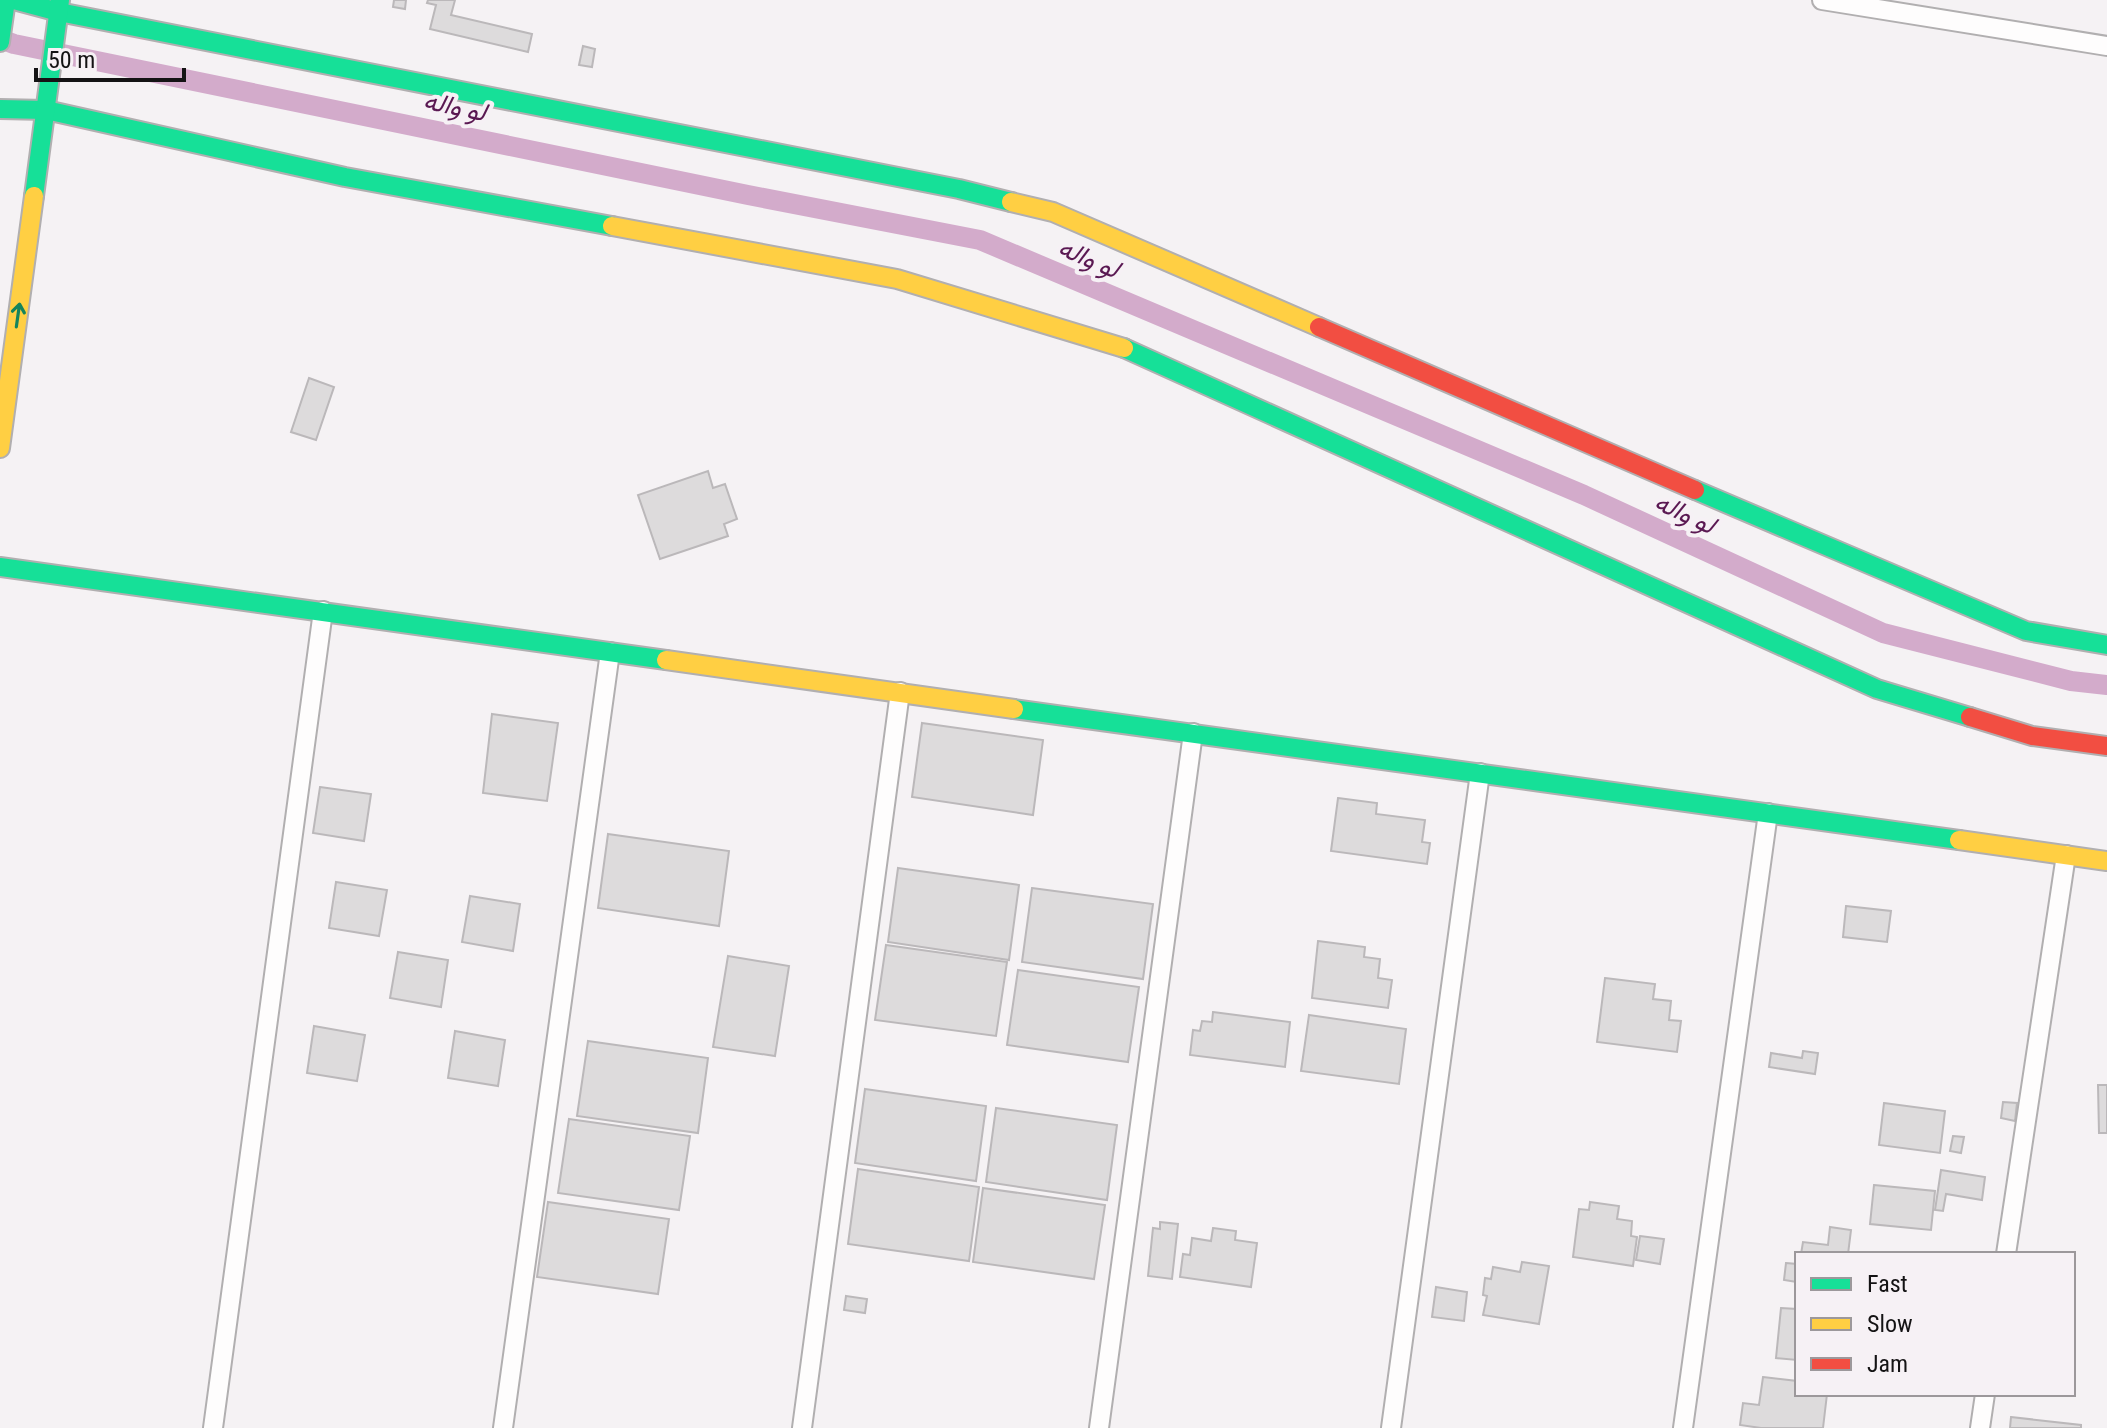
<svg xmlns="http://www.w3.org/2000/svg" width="2107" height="1428" viewBox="0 0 2107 1428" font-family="'Roboto Condensed',Vazirmatn,sans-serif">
<rect width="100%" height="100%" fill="#f5f2f4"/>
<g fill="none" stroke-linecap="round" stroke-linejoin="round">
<path stroke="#d3abcb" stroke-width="20" d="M0 39 14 44 748 195 980 240 1584 495 1883 633 2071 681 2107 685"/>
</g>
<g fill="#dddbdc" stroke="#bbb8ba" stroke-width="2">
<path d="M394 0H406L405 9 393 7Z"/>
<path d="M428 0H455L451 15 532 34 528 52 430 29 436 5 427 3Z"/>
<path d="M583 46 595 49 592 67 579 65Z"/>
<path d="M309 378 334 387 316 440 291 432Z"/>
<path d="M708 471 713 488 725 484 737 519 724 524 728 536 660 559 638 495Z"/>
<path d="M492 714 558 723 547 801 483 793Z"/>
<path d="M922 723 1043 740 1033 815 912 797Z"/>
<path d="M320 787 371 794 364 841 313 833Z"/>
<path d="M1338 798 1377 803 1376 814 1425 820 1422 842 1430 843 1427 864 1331 851Z"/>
<path d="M608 834 729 851 719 926 598 908Z"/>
<path d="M898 868 1019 885 1009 960 888 942Z"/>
<path d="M336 882 387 890 379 936 329 928Z"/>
<path d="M1032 888 1153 904 1143 979 1022 962Z"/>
<path d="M470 896 520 904 513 951 462 942Z"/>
<path d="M1846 906 1891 911 1887 942 1843 937Z"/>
<path d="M1318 941 1365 947 1364 957 1380 959 1378 978 1392 980 1388 1008 1312 998Z"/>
<path d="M886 945 1007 962 996 1036 875 1020Z"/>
<path d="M398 952 448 960 441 1007 390 998Z"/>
<path d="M728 956 789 966 775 1056 713 1047Z"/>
<path d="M1018 970 1139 987 1128 1062 1007 1045Z"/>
<path d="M1605 978 1655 984 1653 999 1671 1001 1669 1020 1681 1021 1677 1052 1597 1042Z"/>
<path d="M1213 1012 1290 1022 1285 1067 1190 1055 1193 1030 1200 1031 1202 1021 1212 1022Z"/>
<path d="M1309 1015 1406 1029 1399 1084 1301 1071Z"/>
<path d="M314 1026 365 1035 357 1081 307 1073Z"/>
<path d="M455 1031 505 1040 498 1086 448 1078Z"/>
<path d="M588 1041 708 1058 698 1133 577 1116Z"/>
<path d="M1803 1051 1818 1053 1815 1074 1769 1067 1771 1053 1802 1058Z"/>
<path d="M2098 1085H2107V1133H2099Z"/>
<path d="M865 1089 986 1106 976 1181 855 1163Z"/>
<path d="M2003 1102 2017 1103 2015 1121 2001 1118Z"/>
<path d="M1884 1103 1945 1111 1940 1153 1879 1145Z"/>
<path d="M996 1108 1117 1125 1107 1200 986 1182Z"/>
<path d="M569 1119 690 1136 679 1210 558 1193Z"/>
<path d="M1953 1136 1964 1137 1961 1153 1950 1151Z"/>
<path d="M858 1169 979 1187 969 1261 848 1244Z"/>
<path d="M1941 1170 1985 1177 1982 1200 1946 1194 1943 1211 1935 1210Z"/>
<path d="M1874 1185 1935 1191 1931 1230 1870 1224Z"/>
<path d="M983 1188 1105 1205 1094 1279 973 1262Z"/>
<path d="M548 1202 669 1219 658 1294 537 1277Z"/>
<path d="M1590 1202 1619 1206 1617 1219 1632 1221 1631 1236 1637 1237 1633 1266 1573 1257 1579 1209 1589 1210Z"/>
<path d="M1160 1222 1178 1224 1172 1279 1148 1276 1153 1228 1160 1229Z"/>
<path d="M1830 1227 1851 1230 1848 1254H1801L1803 1242 1828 1245Z"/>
<path d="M1213 1228 1236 1231 1235 1240 1257 1243 1251 1287 1180 1277 1183 1254 1190 1255 1192 1238 1211 1241Z"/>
<path d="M1640 1236 1664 1239 1660 1264 1636 1260Z"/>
<path d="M1522 1262 1549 1266 1539 1324 1483 1315 1487 1296 1483 1295 1485 1278 1491 1279 1493 1267 1520 1272Z"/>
<path d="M1786 1263 1797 1264V1282L1784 1280Z"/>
<path d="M1436 1287 1467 1292 1464 1321 1432 1317Z"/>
<path d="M846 1296 867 1299 865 1313 844 1310Z"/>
<path d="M1781 1308 1797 1309V1360L1776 1358Z"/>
<path d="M1763 1377 1797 1381V1394H1827L1823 1428H1761L1740 1425 1743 1403 1759 1405Z"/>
<path d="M2011 1417 2081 1425V1428H2010Z"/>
</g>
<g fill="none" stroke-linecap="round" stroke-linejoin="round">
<defs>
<g id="street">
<path d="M1822 0 2107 46"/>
<path d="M2006 1254 2066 855"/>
<path d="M213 1428 323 611"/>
<path d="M503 1428 610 652"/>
<path d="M802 1428 900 692"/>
<path d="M1099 1428 1193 733"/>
<path d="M1391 1428 1480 773"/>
<path d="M1683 1428 1768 813"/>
<path d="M1980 1428 1985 1394"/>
</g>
<g id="fast">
<path d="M14 0 59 12 959 189 1011 202"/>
<path d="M0 42 6 0"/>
<path d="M0 109 46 110 345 177 612 226"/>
<path d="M34 196 60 0"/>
<path d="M1124 348 1877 689 1970 717"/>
<path d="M1695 490 2026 631 2107 645"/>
<path d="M0 567 666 660"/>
<path d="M1014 709 1959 840"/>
</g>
<g id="slow">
<path d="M1011 202 1053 212 1319 327"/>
<path d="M612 226 897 279 1124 348"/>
<path d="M0 448 34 196"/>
<path d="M666 660 1014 709"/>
<path d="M1959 840 2107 861"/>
</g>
<g id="jam">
<path d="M1319 327 1695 490"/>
<path d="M1970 717 2032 736 2107 746"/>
</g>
</defs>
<use href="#street" stroke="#b1afb0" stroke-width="22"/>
<use href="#fast" stroke="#b1afb0" stroke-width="22"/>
<use href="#slow" stroke="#b1afb0" stroke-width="22"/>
<use href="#jam" stroke="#b1afb0" stroke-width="22"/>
<use href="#street" stroke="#fefdfd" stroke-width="18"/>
<use href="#fast" stroke="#16e098" stroke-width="18"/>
<use href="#slow" stroke="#ffcf43" stroke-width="18"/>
<use href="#jam" stroke="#f24e42" stroke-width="18"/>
</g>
<defs><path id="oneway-shaft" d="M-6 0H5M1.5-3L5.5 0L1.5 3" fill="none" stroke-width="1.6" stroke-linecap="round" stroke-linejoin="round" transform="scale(2)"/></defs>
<use stroke="#15845d" href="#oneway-shaft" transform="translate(18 315) rotate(-82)"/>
<g text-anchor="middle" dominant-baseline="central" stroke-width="8" stroke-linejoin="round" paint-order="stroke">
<g font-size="26" font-style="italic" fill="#5a1852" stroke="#f6f1f5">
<text transform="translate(455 106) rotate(12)">لو واله</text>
<text transform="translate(1089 258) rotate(23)">لو واله</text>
<text transform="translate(1685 513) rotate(25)">لو واله</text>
</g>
</g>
<rect x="1795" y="1252" width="280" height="144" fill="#f6f1f5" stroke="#9c989b" stroke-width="2"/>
<rect x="1811" y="1278" width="40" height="12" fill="#16e098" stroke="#9c989b" stroke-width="2"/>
<text x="1867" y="1292" font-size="24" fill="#141314">Fast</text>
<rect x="1811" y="1318" width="40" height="12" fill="#ffcf43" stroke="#9c989b" stroke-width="2"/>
<text x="1867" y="1332" font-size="24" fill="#141314">Slow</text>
<rect x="1811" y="1358" width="40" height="12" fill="#f24e42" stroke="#9c989b" stroke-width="2"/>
<text x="1867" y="1372" font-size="24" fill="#141314">Jam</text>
<path d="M36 68v12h148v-12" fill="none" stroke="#141314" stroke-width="4"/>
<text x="48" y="68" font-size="24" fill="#141314" stroke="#f6f1f5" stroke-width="6" paint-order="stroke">50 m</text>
</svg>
